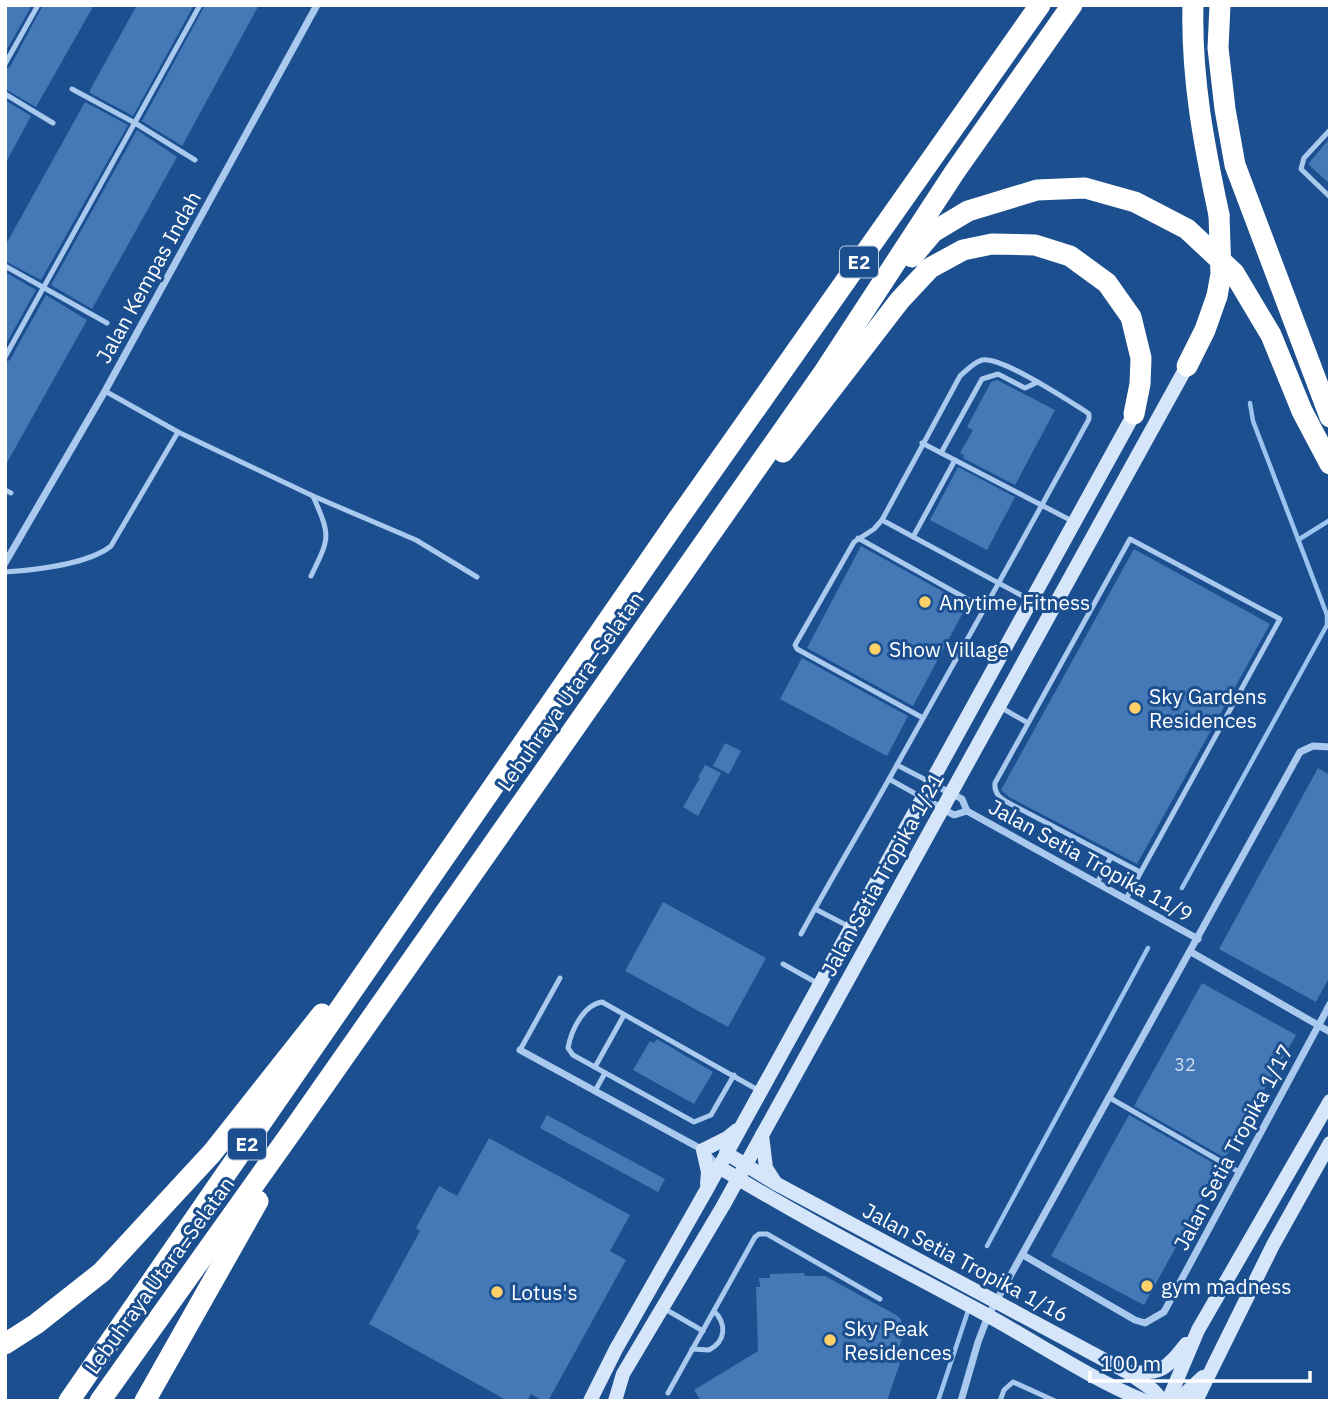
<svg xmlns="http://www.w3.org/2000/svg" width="1335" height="1406" viewBox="0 0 1335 1406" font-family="'IBM Plex Sans',sans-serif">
<rect width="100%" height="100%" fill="#1b4f8f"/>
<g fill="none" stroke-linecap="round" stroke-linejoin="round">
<g stroke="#9cc4f0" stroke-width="4.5">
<path d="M1298 540 1330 520"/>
<path d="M1182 888 1327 625V615L1253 421 1250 403"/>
<path d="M987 1246 1148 948"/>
<path d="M938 1401 968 1311"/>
</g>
</g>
<g fill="#4478b7">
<path d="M5 5H32L5 53Z"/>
<path d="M43 5H94L36 107 5 89V69L10 67Z"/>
<path d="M137 5H194L133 116 90 93V90Z"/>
<path d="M205 5H259L182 146 142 121Z"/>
<path d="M5 100 31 116 5 164Z"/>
<path d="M85 102 128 125 41 280 5 261V246Z"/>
<path d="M137 130 177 157 92 309 51 285Z"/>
<path d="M1330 138V184L1308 164Z"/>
<path d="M5 272 36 290 5 346Z"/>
<path d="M46 295 87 320 5 466V362L10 360Z"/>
<path d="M997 380 1055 410 1015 485 963 458 964 455 960 453 973 430 967 427 991 382Z"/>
<path d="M958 467 1015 497 987 550 930 520Z"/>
<path d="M861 546 967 605 913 706 807 648Z"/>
<path d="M1134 549 1270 624 1137 864 1009 797 1001 790Z"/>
<path d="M802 658 908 716 887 756 780 699Z"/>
<path d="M725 743 741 751 729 774 713 766Z"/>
<path d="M705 765 721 773 698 816 683 807 700 778 698 777Z"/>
<path d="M1318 768 1330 775V976L1316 1002 1219 949Z"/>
<path d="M663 902 766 958 728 1027 625 971Z"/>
<path d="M1202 983 1296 1035 1225 1158 1134 1106Z"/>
<path d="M657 1039 713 1072 694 1104 633 1070 650 1041 654 1043Z"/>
<path d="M547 1115 665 1179 658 1192 540 1128Z"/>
<path d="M1129 1115 1220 1167 1144 1305 1051 1256Z"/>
<path d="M489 1138 630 1215 610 1251 626 1260 548 1401H543L531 1394 527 1401H508L369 1324 420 1231 416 1228 439 1186 457 1196Z"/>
<path d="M804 1273 805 1276H825L898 1316 903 1323 904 1331 896 1358 901 1360 887 1401H701L694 1390 758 1351 756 1287H760L759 1278H770V1274Z"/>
</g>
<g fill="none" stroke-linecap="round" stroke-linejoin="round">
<g stroke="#a9c9ee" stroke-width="5">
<path d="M5 64 38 5"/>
<path d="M72 89 135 123 195 160"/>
<path d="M5 94 53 123"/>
<path d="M1330 130 1304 158 1301 169 1330 197"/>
<path d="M5 266 107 323"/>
<path d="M5 357 200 5"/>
<path d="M178 432 313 496 416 540 477 577"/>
<path d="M922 443 1074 522"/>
<path d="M941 453 982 379 998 374 1025 388 1038 382"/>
<path d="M5 490 11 493"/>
<path d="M882 520 1030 600"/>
<path d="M913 537 955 460"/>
<path d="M858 538 985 609"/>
<path d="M5 572C34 570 89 564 111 546L178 432 105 391"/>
<path d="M311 576C330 537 331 537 313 496"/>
<path d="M1000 707 1028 723"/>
<path d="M897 765 928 781"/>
<path d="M889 779 923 798"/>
<path d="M1097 883 1111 857"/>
<path d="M1126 899 1280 619 1130 539 995 783C994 793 999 797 1007 802L1140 872"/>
<path d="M815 909 848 926"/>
<path d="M801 934C832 877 866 821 898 763 962 649 1026 535 1089 419V414L1085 411C1066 399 1001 356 982 360 974 362 966 371 960 376L882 520 874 529 854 542 795 645 797 649 923 718"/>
<path d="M783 964 817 983"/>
<path d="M520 1050 560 978"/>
<path d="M595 1067 624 1015"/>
<path d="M734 1075 711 1115 694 1122 573 1055 568 1048C571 1031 583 1005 602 1002L758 1090"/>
<path d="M595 1091 605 1073"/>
<path d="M1110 1098 1239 1172"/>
<path d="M665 1309 703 1331"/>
<path d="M692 1349 709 1350C726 1341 727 1324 714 1311"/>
<path d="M668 1393 755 1237 759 1234H767L880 1299"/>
<path d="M1000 1401 1004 1390 1013 1382 1055 1401"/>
</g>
<g stroke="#a9c9ee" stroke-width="7">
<path d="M5 563 105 391 317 5"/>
<path d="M931 783 962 799 967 811"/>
<path d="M923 798 954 815 967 811"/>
<path d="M967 811 1198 939"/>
<path d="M1191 952 1330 1032"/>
<path d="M520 1050 703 1150 719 1167"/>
<path d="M1023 1255 1135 1320 1145 1323 1164 1312 1330 1004"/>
<path d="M961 1401 978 1342 988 1316 1300 752 1313 746 1330 747"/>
</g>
<g stroke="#d6e6fa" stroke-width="14">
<path d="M762 1135 766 1168 775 1182"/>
<path d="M726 1153 775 1183 1127 1372 1153 1390 1163 1401"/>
<path d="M719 1167C805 1220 896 1266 985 1314 1038 1343 1089 1378 1145 1401"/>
<path d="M707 1184 708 1172 703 1150 727 1138 737 1130"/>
<path d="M1128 1372C1161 1375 1166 1369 1186 1344"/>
<path d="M590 1401 616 1349 707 1189 1134 414"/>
<path d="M615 1401 623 1374 723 1206 1187 366"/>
<path d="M1168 1401 1198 1330 1330 1101"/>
<path d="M1177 1401 1203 1377"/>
<path d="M1196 1401 1273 1245 1330 1143"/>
</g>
<g stroke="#fff" stroke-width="21">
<path d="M1193 5C1191 77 1204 145 1219 215"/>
<path d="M1220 5 1218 48 1225 109 1235 165 1330 417"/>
<path d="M912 257 933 232 968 211 1037 190 1085 188 1135 202 1187 229 1234 273 1271 335 1302 411 1330 464"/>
<path d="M1187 366 1205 330 1217 296"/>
<path d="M783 452 900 300 930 268 963 250 992 244 1035 245 1070 256 1107 283 1131 317 1141 358 1140 384 1134 414"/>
<path d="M5 1344 36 1324 102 1272 212 1153 322 1014"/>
<path d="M69 1401 678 519 1040 5"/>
<path d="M100 1401 295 1127 709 536 824 372 954 173 1072 5"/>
<path d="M145 1401 258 1201"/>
</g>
<path stroke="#fff" stroke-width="21" d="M1217 296 1221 274 1219 215"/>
</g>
<g fill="#ffd166" stroke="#1b4f8f" stroke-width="2.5">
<circle cx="925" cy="602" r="7"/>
<circle cx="875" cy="649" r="7"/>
<circle cx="1135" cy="708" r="7"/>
<circle cx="1147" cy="1286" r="7"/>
<circle cx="497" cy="1292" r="7"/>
<circle cx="830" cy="1340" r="7"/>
</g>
<g text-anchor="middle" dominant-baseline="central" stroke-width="6" stroke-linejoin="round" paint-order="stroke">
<g font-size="18" fill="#d0dded">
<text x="1185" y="1064">32</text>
</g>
<g fill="#1b4f8f" stroke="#bbcadd" stroke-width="2">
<rect x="840" y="246.5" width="38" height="31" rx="5"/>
<rect x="228" y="1128.5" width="38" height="31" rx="5"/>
</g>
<g font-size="19" font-weight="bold" fill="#fff">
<text x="859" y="262">E2</text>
<text x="247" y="1144">E2</text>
</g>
<g font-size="21" fill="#fff" stroke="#1b4f8f">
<text transform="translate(148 277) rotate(-61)">Jalan Kempas Indah</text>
<text transform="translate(570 691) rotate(-55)">Lebuhraya Utara–Selatan</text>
<text transform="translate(1091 860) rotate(29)">Jalan Setia Tropika 11/9</text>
<text transform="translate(882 874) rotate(-61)">Jalan Setia Tropika 1/21</text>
<text transform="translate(1233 1147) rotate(-62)">Jalan Setia Tropika 1/17</text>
<text transform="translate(966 1262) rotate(28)">Jalan Setia Tropika 1/16</text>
<text transform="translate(159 1275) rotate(-54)">Lebuhraya Utara–Selatan</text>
</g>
<g font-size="21" fill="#fff" stroke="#1b4f8f" text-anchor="start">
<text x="939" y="602">Anytime Fitness</text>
<text x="889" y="649">Show Village</text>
<text x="1149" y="696">Sky Gardens<tspan x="1149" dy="24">Residences</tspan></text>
<text x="1161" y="1286">gym madness</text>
<text x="511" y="1292">Lotus's</text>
<text x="844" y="1328">Sky Peak<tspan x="844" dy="24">Residences</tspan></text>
</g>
</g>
<rect width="1335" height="1406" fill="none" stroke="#ffffff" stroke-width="14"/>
<path d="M1090 1371v10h220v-10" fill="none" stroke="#ffffff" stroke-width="3.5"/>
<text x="1100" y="1371" font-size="21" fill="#ffffff" stroke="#1b4f8f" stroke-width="5" paint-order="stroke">100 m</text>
</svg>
